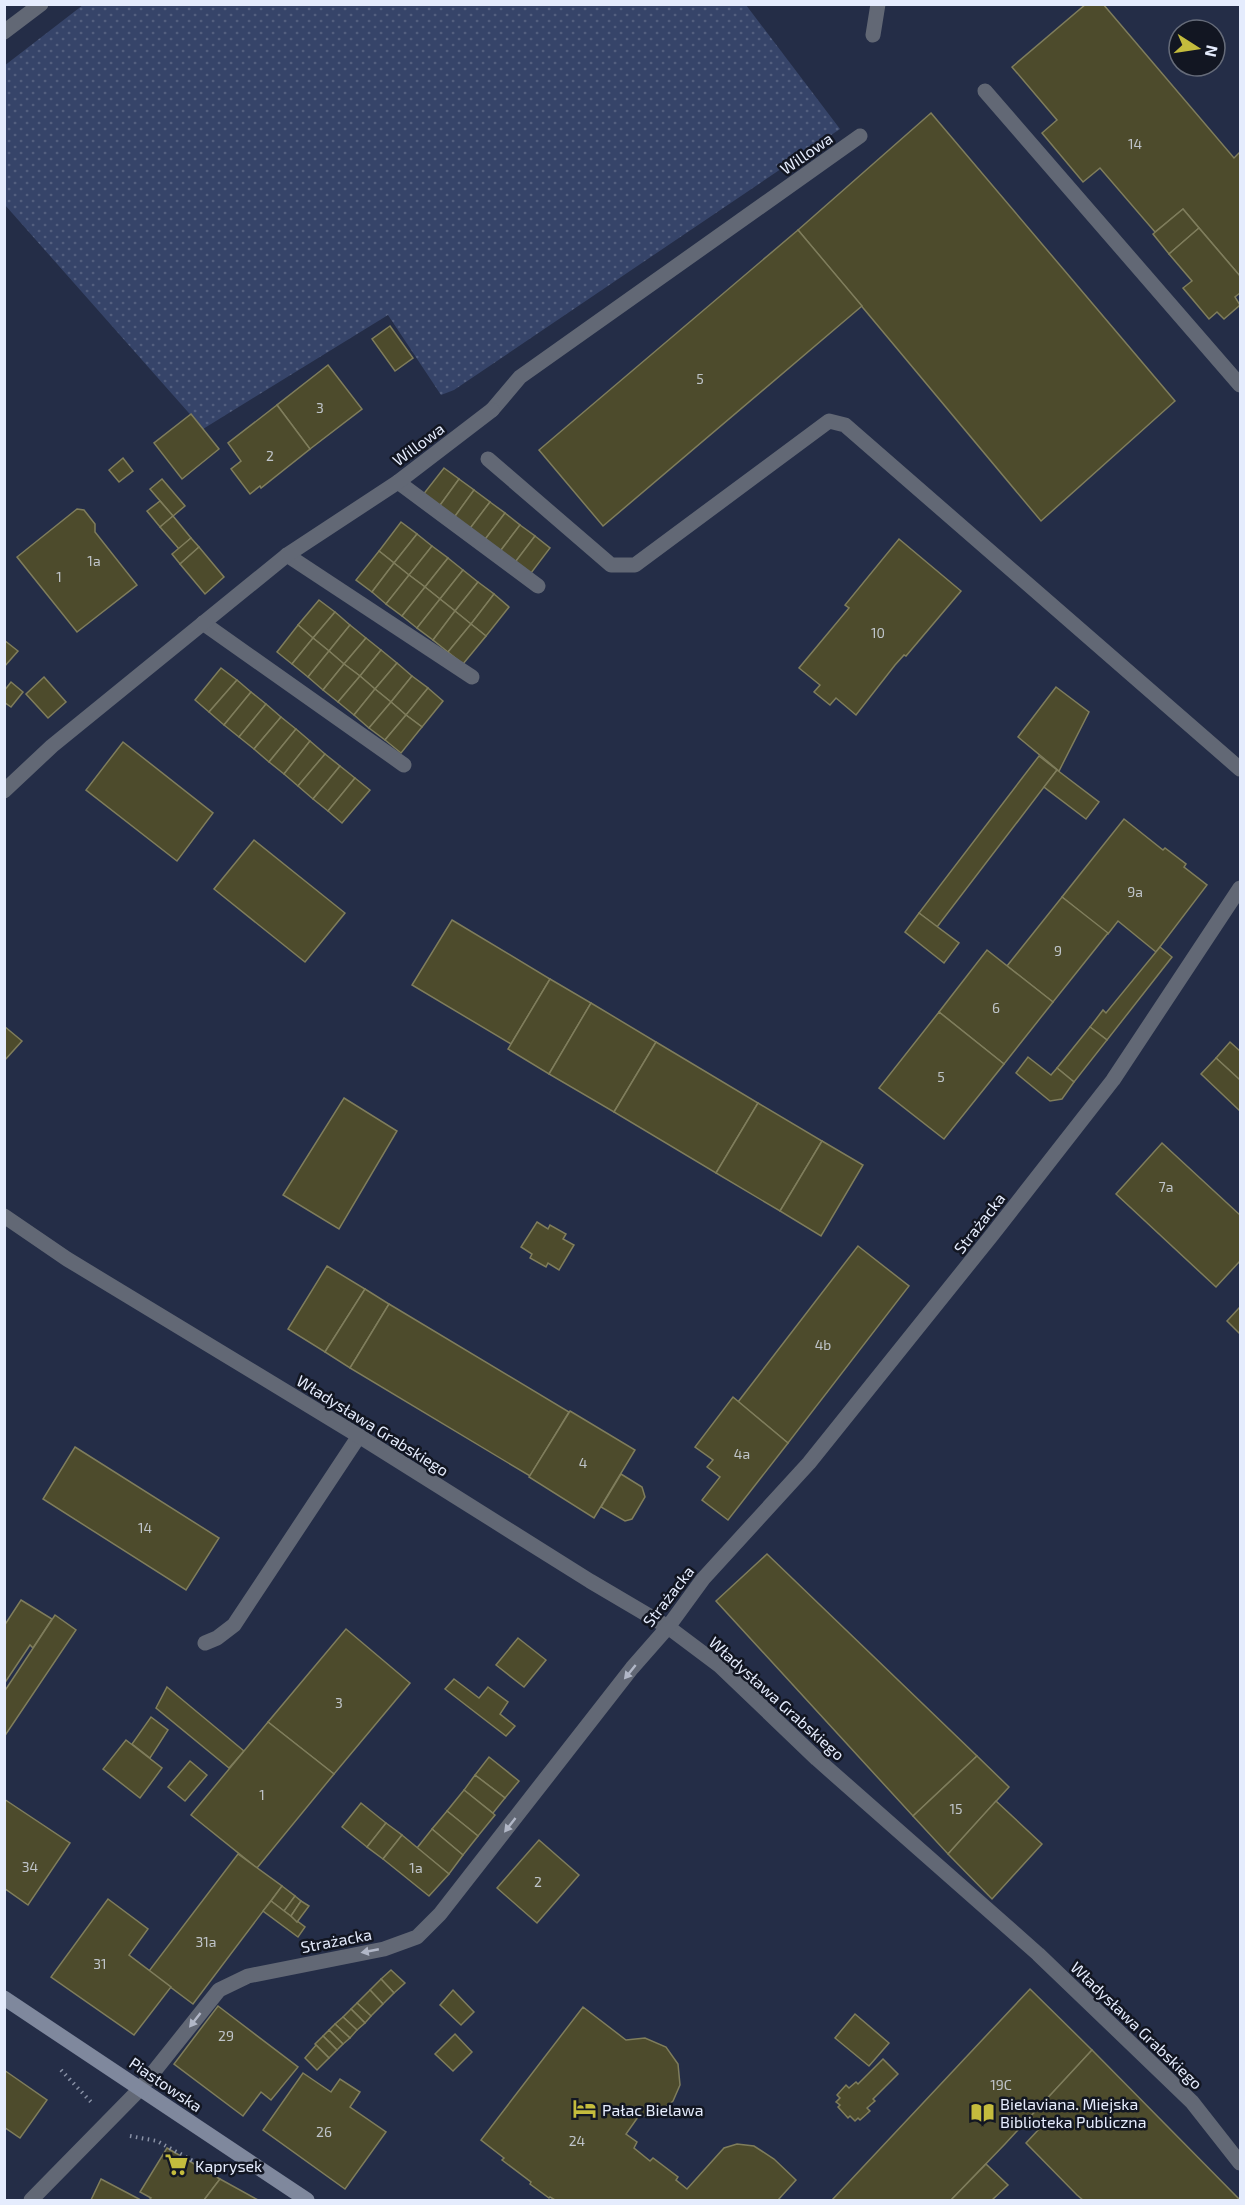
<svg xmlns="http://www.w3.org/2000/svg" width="1245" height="2205" viewBox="0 0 1245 2205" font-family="'Exo 2',sans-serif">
<defs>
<pattern id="green-dots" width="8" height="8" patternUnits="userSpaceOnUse" patternTransform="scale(1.5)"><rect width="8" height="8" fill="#364469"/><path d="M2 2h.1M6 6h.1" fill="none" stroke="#535f7f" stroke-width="1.8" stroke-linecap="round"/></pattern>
</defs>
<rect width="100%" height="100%" fill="#242d47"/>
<path fill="url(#green-dots)" d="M83 5H746L840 129 454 390 441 395 388 315 203 429 5 205 4 66Z"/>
<g fill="#4d4b2c" stroke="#7f7d5c" stroke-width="1.5">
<path d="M1086 4H1103L1234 158 1240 152V276L1183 209 1155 232 1100 168 1083 182 1042 133 1057 120 1012 67Z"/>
<path d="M931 113 1175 401 1041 521 798 230Z"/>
<path d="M1183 209 1199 228 1169 254 1153 234Z"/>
<path d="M1199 228 1240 276V293L1235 297 1240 305 1224 319 1217 312 1209 319 1183 288 1192 281 1169 254Z"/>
<path d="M798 230 862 306 603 526 539 450Z"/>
<path d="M390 326 413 358 395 371 372 339Z"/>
<path d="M328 365 362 409 310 449 277 405Z"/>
<path d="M277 405 310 449 261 488 260 486 250 494 231 469 241 461 228 443Z"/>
<path d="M191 414 219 449 182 479 154 443Z"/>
<path d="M123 458 133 471 119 482 109 470Z"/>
<path d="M444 468 459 479 438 508 422 496Z"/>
<path d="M162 479 185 506 173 516 150 489Z"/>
<path d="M459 479 474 490 453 519 438 508Z"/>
<path d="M474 490 490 502 468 531 453 519Z"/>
<path d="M160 501 173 516 160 527 147 511Z"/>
<path d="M490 502 505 513 483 542 468 531Z"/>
<path d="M77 509 84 510 95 524V532L137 585 77 632 17 557Z"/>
<path d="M505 513 520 525 498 554 483 542Z"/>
<path d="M173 516 191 538 179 549 160 527Z"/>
<path d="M401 522 417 534 394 563 379 551Z"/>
<path d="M520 525 535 536 513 565 498 554Z"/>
<path d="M417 534 432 546 409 575 394 563Z"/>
<path d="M535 536 550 548 528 577 513 565Z"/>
<path d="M191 538 199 547 180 564 172 554Z"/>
<path d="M899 539 961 591 906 656 904 655 895 665 856 715 836 698 830 705 814 692 820 685 799 668 849 608 845 605Z"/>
<path d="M432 546 448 558 425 587 409 575Z"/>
<path d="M199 547 224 577 205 594 180 564Z"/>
<path d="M379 551 394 563 372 592 356 580Z"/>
<path d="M448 558 463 570 440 599 425 587Z"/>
<path d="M394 563 409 575 386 604 372 592Z"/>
<path d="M463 570 478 582 455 611 440 599Z"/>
<path d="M409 575 425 587 402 616 386 604Z"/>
<path d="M478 582 494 594 471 624 455 611Z"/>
<path d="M425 587 440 599 417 628 402 616Z"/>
<path d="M494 594 509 607 486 636 471 624Z"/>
<path d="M440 599 455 611 433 640 417 628Z"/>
<path d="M319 600 335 612 313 638 298 625Z"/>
<path d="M455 611 471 624 448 652 433 640Z"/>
<path d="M335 612 350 625 329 651 313 638Z"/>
<path d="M471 624 486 636 463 664 448 652Z"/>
<path d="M298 625 313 638 292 664 277 652Z"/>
<path d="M350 625 366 638 344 664 329 651Z"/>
<path d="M313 638 329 651 308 677 292 664Z"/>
<path d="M366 638 381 650 360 676 344 664Z"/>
<path d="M4 640 18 651 4 667Z"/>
<path d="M381 650 397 663 375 689 360 676Z"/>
<path d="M329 651 344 664 323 690 308 677Z"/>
<path d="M397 663 412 676 391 702 375 689Z"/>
<path d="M344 664 360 676 338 702 323 690Z"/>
<path d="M221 668 237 680 209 712 195 700Z"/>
<path d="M360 676 375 689 354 715 338 702Z"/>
<path d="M412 676 428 688 406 715 391 702Z"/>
<path d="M44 677 66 702 48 718 26 694Z"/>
<path d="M237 680 251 692 224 725 209 712Z"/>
<path d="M11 682 23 692 11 707 4 702V691Z"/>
<path d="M1056 687 1089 712 1059 771 1018 737Z"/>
<path d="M428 688 443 701 422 727 406 715Z"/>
<path d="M375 689 391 702 369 728 354 715Z"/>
<path d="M251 692 266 704 239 737 224 725Z"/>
<path d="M391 702 406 715 385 740 369 728Z"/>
<path d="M266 704 281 717 254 749 239 737Z"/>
<path d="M406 715 422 727 401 753 385 740Z"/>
<path d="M281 717 296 729 269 762 254 749Z"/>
<path d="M296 729 310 741 284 774 269 762Z"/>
<path d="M310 741 325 754 298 786 284 774Z"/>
<path d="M123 742 213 813 177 861 86 790Z"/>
<path d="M325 754 340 766 313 799 298 786Z"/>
<path d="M1039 756 1057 770 937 927 919 913Z"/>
<path d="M340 766 355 778 328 811 313 799Z"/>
<path d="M1057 770 1099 802 1086 819 1044 787Z"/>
<path d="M355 778 370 790 342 823 328 811Z"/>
<path d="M1124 819 1163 850 1165 848 1186 864 1184 867 1207 885 1156 952 1118 921 1108 934 1062 897Z"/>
<path d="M254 840 345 913 305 962 214 889Z"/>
<path d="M1062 897 1108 933 1053 1002 1007 966Z"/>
<path d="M919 913 959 943 944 963 905 932Z"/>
<path d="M452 920 550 979 511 1044 412 985Z"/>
<path d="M1160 947 1172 957 1107 1040 1090 1027 1103 1010 1106 1013Z"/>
<path d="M987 950 1053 1002 1004 1064 939 1012Z"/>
<path d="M550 979 591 1003 549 1074 508 1049Z"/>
<path d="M591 1003 656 1042 614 1112 549 1074Z"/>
<path d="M939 1012 1004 1064 944 1139 879 1088Z"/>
<path d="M4 1026 22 1041 4 1061Z"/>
<path d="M1090 1027 1107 1040 1074 1082 1057 1068Z"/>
<path d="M656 1042 758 1103 716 1173 614 1112Z"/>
<path d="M1230 1042 1240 1051V1080L1216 1058Z"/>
<path d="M1028 1057 1051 1075 1057 1068 1074 1082 1062 1099 1050 1101 1016 1073Z"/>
<path d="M1216 1058 1240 1080V1111L1201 1074Z"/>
<path d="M344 1098 397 1131 339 1229 283 1195Z"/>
<path d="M758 1103 822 1141 780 1211 716 1173Z"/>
<path d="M822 1141 863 1165 821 1236 780 1211Z"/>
<path d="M1162 1143 1240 1215V1261L1216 1287 1116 1194Z"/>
<path d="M537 1222 548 1229 550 1225 566 1234 563 1239 574 1245 559 1270 548 1263 546 1267 530 1258 532 1254 521 1247Z"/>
<path d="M858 1246 909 1286 788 1443 738 1402Z"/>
<path d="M327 1266 365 1289 325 1352 288 1329Z"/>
<path d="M365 1289 389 1304 350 1368 325 1352Z"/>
<path d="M389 1304 569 1412 530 1476 350 1368Z"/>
<path d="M1240 1307V1334L1227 1321Z"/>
<path d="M733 1397 788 1443 728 1520 702 1500 720 1477 707 1467 713 1460 695 1447Z"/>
<path d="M570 1411 635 1450 594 1518 529 1477Z"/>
<path d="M75 1447 219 1538 186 1590 43 1499Z"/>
<path d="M621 1474 642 1487 645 1497 632 1519 625 1521 601 1507Z"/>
<path d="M767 1554 977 1756 913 1816 716 1601Z"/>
<path d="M21 1600 52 1619 33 1648 30 1645 4 1684V1626Z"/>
<path d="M55 1615 76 1630 4 1737V1692Z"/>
<path d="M346 1629 410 1683 334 1774 268 1722Z"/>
<path d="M518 1638 546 1660 524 1687 496 1665Z"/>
<path d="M454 1679 479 1698 488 1687 508 1702 500 1714 515 1726 506 1736 445 1689Z"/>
<path d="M167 1687 244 1751 229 1768 156 1708Z"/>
<path d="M151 1717 168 1730 150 1758 132 1744Z"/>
<path d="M268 1722 334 1774 257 1868 191 1815Z"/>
<path d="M126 1740 162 1768 140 1798 103 1769Z"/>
<path d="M977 1756 1009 1787 948 1854 913 1816Z"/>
<path d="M489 1757 519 1781 505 1798 475 1775Z"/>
<path d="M190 1761 207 1775 185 1801 168 1787Z"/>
<path d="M475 1775 505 1798 493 1813 464 1790Z"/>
<path d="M464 1790 495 1815 478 1836 447 1811Z"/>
<path d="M4 1799 70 1843 28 1905 4 1888Z"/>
<path d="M996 1801 1042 1844 992 1899 948 1854Z"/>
<path d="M361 1803 386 1823 367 1847 342 1827Z"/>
<path d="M447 1811 478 1836 463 1855 432 1829Z"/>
<path d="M386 1823 402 1835 383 1859 367 1847Z"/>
<path d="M432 1829 463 1855 449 1874 417 1848Z"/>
<path d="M402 1835 449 1874 429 1896 383 1859Z"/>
<path d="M539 1840 579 1875 537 1923 497 1888Z"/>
<path d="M238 1854 282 1886 193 2004 149 1971Z"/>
<path d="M282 1886 295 1896 284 1911 271 1901Z"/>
<path d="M295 1896 301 1901 291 1916 284 1911Z"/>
<path d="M108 1899 148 1929 129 1955 171 1987 134 2035 51 1977Z"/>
<path d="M271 1901 305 1927 298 1937 263 1911Z"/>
<path d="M301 1901 309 1906 297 1922 291 1916Z"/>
<path d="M391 1970 405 1983 394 1993 381 1979Z"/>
<path d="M381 1979 394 1993 383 2004 370 1990Z"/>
<path d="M1030 1989 1092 2050 1005 2144 951 2200H832Z"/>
<path d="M370 1990 383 2004 371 2016 357 2003Z"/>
<path d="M453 1990 474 2012 461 2025 440 2005Z"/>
<path d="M357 2003 371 2016 365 2023 351 2009Z"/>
<path d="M218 2006 298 2067 271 2100 261 2092 243 2116 174 2064Z"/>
<path d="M583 2007 626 2040 645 2038 666 2047 678 2064 680 2085 673 2101 657 2114 638 2117 626 2134 637 2142 634 2148 650 2161 653 2158 678 2177 676 2180 687 2189 724 2148 737 2144 754 2146 774 2159 796 2180 778 2200H555L550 2197 549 2198 530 2184 531 2182 502 2160 504 2158 481 2140Z"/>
<path d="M351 2009 365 2023 357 2030 343 2017Z"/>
<path d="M855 2014 889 2043 869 2066 835 2038Z"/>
<path d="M343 2017 357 2030 350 2038 335 2024Z"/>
<path d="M335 2024 350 2038 343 2044 329 2030Z"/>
<path d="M329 2030 343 2044 337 2050 323 2036Z"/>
<path d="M455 2034 472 2052 453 2071 435 2054Z"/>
<path d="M323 2036 337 2050 329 2058 315 2044Z"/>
<path d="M316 2045 329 2058 317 2070 305 2058Z"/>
<path d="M1092 2050 1240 2200H1083L1077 2195 1026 2143 1040 2128 1030 2117Z"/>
<path d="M883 2059 898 2074 873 2099 875 2101 867 2108 870 2111 860 2120 858 2118 855 2121 850 2116 848 2118 838 2107 840 2105 836 2102 840 2098 837 2095 846 2085 849 2088 856 2082 858 2084Z"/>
<path d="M4 2070 47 2100 20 2138 4 2127Z"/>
<path d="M303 2073 331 2092 340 2079 360 2092 350 2107 386 2132 345 2189 263 2130Z"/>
<path d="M167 2148 220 2179 204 2200H149L151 2198 140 2192Z"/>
<path d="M986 2164 1008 2185 992 2200H951Z"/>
<path d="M101 2179 139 2199 138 2200H91Z"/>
<path d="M220 2179 258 2200H204Z"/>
</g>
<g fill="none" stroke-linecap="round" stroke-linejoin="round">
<g stroke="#8991a6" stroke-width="4" stroke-dasharray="1.5 4.5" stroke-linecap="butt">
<path d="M61 2070 91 2102"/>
<path d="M130 2136 157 2141 213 2172"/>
</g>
<g stroke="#626875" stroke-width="15">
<path d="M873 35 878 4"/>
<path d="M985 91 1240 385"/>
<path d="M492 410 520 377 860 136"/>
<path d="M488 459 611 565H635L829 421 845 425 1240 769"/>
<path d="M398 482 538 586"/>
<path d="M287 555 472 677"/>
<path d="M203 623 404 765"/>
<path d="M205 1643 217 1638 234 1625 359 1436"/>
</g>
<g stroke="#626875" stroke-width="15">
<path d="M4 32 41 4"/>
<path d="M4 791 52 746 287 555 398 482 492 410"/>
<path d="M4 1216 67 1259 359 1436 590 1581 668 1627 720 1666 817 1759 1038 1954 1192 2102 1240 2163"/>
<path d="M31 2200 140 2089 219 1990 248 1976 384 1949 417 1937 440 1914 632 1668 668 1627 703 1579 809 1463 992 1235 1113 1080 1240 888"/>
</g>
<path stroke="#7f889d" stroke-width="15" d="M4 1998 307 2200"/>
</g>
<defs><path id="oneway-solid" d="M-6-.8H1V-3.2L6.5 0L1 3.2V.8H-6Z" transform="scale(1.5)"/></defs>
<g fill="#b1b7c7">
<use href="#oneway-solid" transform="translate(630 1672) rotate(129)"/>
<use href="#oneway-solid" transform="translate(510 1825) rotate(128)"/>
<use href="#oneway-solid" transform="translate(370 1951) rotate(169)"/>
<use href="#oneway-solid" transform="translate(195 2020) rotate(128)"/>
</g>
<defs>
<symbol id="hotel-bare" viewBox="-9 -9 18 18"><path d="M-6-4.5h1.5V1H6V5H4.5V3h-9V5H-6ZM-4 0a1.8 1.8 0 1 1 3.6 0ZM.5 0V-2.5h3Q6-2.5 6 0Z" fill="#c4bc3d" stroke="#121622" stroke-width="2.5" paint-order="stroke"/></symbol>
<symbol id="library-bare" viewBox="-9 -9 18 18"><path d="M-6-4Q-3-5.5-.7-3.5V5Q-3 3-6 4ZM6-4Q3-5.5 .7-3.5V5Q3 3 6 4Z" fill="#c4bc3d" stroke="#121622" stroke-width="2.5" paint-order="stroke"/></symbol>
<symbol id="supermarket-bare" viewBox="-9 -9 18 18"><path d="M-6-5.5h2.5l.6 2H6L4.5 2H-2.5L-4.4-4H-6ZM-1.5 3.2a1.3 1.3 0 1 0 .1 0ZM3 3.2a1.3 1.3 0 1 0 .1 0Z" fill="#c4bc3d" stroke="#121622" stroke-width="2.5" paint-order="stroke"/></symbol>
</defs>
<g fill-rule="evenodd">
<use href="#hotel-bare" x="568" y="2092" width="33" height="33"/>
<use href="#library-bare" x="966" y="2096" width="33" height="33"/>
<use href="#supermarket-bare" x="160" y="2148" width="33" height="33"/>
</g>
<g text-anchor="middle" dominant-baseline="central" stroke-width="5" stroke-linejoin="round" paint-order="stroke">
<g font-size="14" fill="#bfc4c9">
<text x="1135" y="143">14</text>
<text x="700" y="378">5</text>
<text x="320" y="407">3</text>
<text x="270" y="455">2</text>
<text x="94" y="560">1a</text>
<text x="59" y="576">1</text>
<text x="878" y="632">10</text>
<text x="1135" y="891">9a</text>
<text x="1058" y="950">9</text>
<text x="996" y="1007">6</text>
<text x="941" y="1076">5</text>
<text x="1166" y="1186">7a</text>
<text x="823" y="1344">4b</text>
<text x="742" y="1453">4a</text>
<text x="583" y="1462">4</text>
<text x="145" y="1527">14</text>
<text x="339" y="1702">3</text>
<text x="262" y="1794">1</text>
<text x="956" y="1808">15</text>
<text x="30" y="1866">34</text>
<text x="416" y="1867">1a</text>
<text x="538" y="1881">2</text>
<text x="206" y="1941">31a</text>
<text x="100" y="1963">31</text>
<text x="226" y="2035">29</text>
<text x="1001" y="2084">19C</text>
<text x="324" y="2131">26</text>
<text x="577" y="2140">24</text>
</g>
<g font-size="16" fill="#e5ecfd" stroke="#121622">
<text transform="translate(806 153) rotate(-35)">Willowa</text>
<text transform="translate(418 444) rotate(-37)">Willowa</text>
<text transform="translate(979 1223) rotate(-52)">Strażacka</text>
<text transform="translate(373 1425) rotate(32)">Władysława Grabskiego</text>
<text transform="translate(668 1596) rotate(-52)">Strażacka</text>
<text transform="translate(777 1698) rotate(42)">Władysława Grabskiego</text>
<text transform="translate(336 1940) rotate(-11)">Strażacka</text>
<text transform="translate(1137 2025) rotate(44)">Władysława Grabskiego</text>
<text transform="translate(166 2084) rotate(34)">Piastowska</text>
</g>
<g font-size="16" fill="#e5ecfd" stroke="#121622" text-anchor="start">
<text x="1000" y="2103">Bielaviana. Miejska<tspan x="1000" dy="18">Biblioteka Publiczna</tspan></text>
<text x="602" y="2109">Pałac Bielawa</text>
<text x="195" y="2165">Kaprysek</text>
</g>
</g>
<rect width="1245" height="2205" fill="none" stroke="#e5ecfd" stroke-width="12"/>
<g transform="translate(1197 48) rotate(102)"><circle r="28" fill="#121622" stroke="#666c7a" stroke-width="1.5"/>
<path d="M0-4.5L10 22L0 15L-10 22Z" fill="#c4bc3d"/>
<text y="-9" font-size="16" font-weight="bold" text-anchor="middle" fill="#e5ecfd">N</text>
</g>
</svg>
